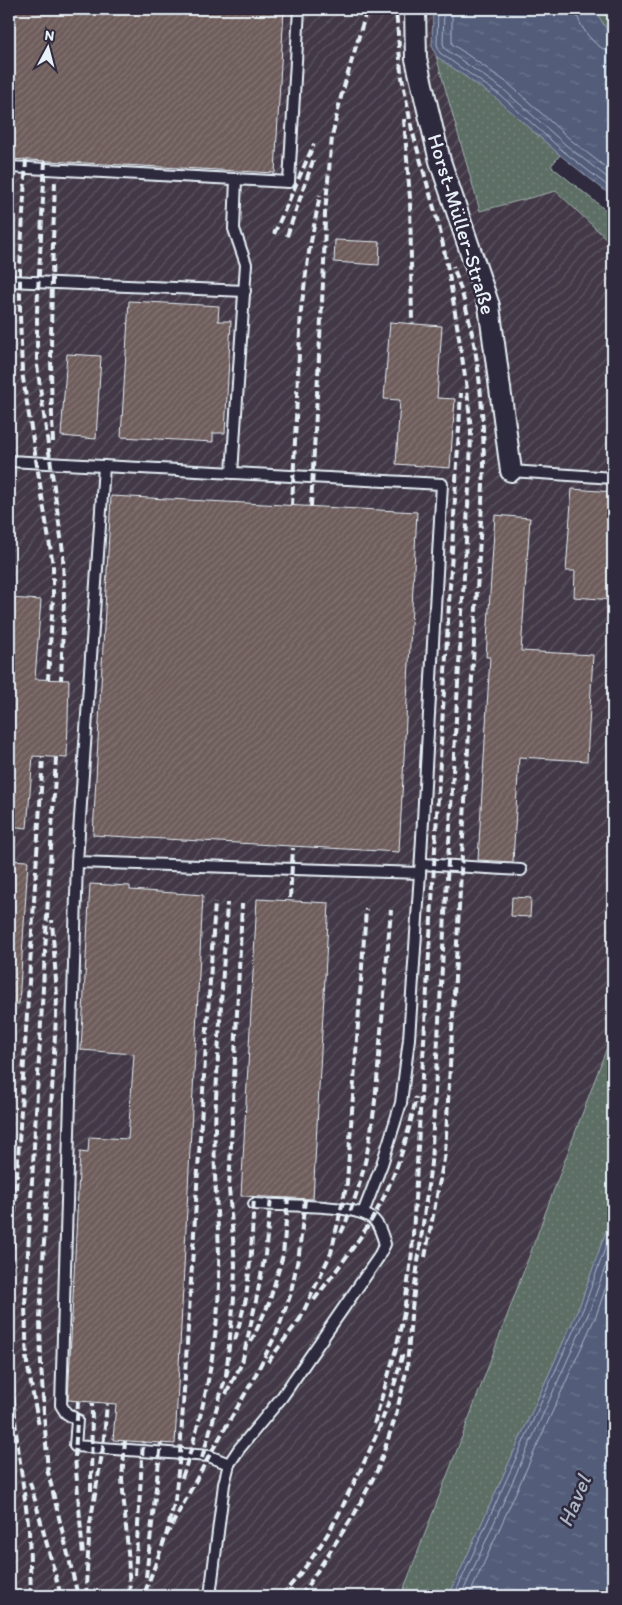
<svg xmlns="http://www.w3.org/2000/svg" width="622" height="1605" viewBox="0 0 622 1605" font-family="Itim,sans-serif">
<defs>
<pattern id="industrial-furrows" width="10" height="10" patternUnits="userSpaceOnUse" patternTransform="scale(1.25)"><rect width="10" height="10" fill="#423946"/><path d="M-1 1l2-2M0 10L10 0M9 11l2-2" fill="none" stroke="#5d5661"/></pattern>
<pattern id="grass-dots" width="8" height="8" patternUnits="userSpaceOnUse" patternTransform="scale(1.25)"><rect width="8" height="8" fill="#5d6e65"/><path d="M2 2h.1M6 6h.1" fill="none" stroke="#74837c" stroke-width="1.8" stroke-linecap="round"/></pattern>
<pattern id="water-ripples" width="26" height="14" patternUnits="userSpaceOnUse" patternTransform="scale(1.25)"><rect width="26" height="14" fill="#525d7a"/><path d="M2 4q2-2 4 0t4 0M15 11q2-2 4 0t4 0" fill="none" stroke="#6b758e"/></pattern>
<pattern id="building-hatch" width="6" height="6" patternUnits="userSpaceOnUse" patternTransform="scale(1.25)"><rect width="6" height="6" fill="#6e5d5b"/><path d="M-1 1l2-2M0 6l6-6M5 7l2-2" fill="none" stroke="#837573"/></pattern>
</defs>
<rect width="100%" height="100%" fill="#2f2a3d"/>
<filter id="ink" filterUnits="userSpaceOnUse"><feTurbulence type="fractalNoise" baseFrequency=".02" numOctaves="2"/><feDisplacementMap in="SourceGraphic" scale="10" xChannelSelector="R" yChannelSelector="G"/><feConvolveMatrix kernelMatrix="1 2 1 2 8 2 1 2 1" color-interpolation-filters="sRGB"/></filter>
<g filter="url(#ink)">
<path fill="url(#industrial-furrows)" d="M9 9H433L432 45 480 211 556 191 613 245V1031L462 1437 401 1596H9Z"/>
<g fill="url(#grass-dots)" stroke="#a2b0ae">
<path d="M594 9H613V35L607 30Z"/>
<path d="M436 56 497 99 560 155 551 166 613 216V245L556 191 480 211Z"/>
<path d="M613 1031V1211L580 1305 449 1596H401L462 1437Z"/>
</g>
<g fill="url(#water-ripples)" stroke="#8e98ac">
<path d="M433 9H594L607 30 613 35V197L560 155 497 99 436 56 432 45Z"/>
<path d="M613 1211V1596H449L580 1305Z"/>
</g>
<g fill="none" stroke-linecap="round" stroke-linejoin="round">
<g stroke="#acb6c6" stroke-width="1">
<path d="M438 9 437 44 440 53 500 95 563 151 613 190"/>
<path d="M444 9 443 43 445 49 504 90 567 146 613 182"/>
<path d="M452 9V44L509 84 572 141 613 173"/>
<path d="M576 9C577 25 596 51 613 52"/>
<path d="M454 1596 584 1307 613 1226"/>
<path d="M461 1596 590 1310 613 1245"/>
<path d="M469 1596 597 1313 613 1267"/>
</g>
</g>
<g fill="url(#building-hatch)" stroke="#e8f1f8">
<path d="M9 9H284L275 173 9 159Z"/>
<path d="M335 240 380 242 379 265 334 262Z"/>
<path d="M129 301 219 306 218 321H231L225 433H213V442L121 437Z"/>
<path d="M390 322 442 326 437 398 455 399 450 468 396 464 400 400 384 399Z"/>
<path d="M67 354 101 356 96 439 61 436Z"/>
<path d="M572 489 613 492V600L574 597 575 571H566Z"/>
<path d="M111 496 417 512 399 852 93 835Z"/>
<path d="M495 515 530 518 521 651 593 655 587 761 519 757 513 862 478 860 490 657H486Z"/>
<path d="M9 598 41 600 35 679 69 680 67 758 33 756 27 828 9 826Z"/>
<path d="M9 860 28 861 19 1004H9Z"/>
<path d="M90 884 130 886V890L203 895 175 1444 113 1440 116 1404 68 1400 80 1152 88 1153 89 1137 128 1139 134 1054 81 1050Z"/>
<path d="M512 897 531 898 530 917 511 916Z"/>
<path d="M257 899 329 903 313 1199 241 1196Z"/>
</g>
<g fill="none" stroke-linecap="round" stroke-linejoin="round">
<defs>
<g id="service">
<path d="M9 167 289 182 299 9"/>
<path d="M9 281 245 291"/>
<path d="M9 461 442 484 420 873 409 1039 401 1103 382 1164 363 1213"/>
<path d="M511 471 613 478"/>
<path d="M232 473 246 264 234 229 236 179"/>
<path d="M77 862 104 466"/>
<path d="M421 864 521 870"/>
<path d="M229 1464 209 1456 75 1446 77 1420 66 1413 61 1405 77 862 420 873"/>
<path d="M210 1596 224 1484 229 1464 239 1449 282 1397 378 1258 385 1244C382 1235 379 1222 370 1217 350 1204 281 1206 254 1204"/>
</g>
<path id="minor" d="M415 9 416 59 440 161 489 306 511 471"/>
</defs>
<use href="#service" stroke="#e8f1f8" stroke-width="14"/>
<use href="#minor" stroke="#e8f1f8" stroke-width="24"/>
<use href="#service" stroke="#2f2a3d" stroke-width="10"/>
<use href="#minor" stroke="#2f2a3d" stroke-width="20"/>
<g stroke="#e8f1f8" stroke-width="4" stroke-dasharray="8 4" stroke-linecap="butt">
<path d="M404 119 410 198 412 324"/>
<path d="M26 160 20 268V314L22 372 53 565V598L48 679"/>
<path d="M45 161 37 311V365L63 552 64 601 61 680"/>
<path d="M274 234 314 144"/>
<path d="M287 236 314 158"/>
<path d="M53 442C49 356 52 269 55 182"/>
<path d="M292 506 301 310 309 252 320 195"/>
<path d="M311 506 324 264 325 214 332 137 341 97 367 9"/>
<path d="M12 879 14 827"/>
<path d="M290 898 293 848"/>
<path d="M341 1233C370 1171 375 1110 380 1043 384 999 387 954 391 910"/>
<path d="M425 1257 445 1154 484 467C483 394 478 336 453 266"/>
<path d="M314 1300C334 1273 355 1247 372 1219 394 1182 408 1139 416 1097"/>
<path d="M299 1321 331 1253 347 1183 366 909"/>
<path d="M235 1340 246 1299 251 1253 254 1197"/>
<path d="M251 1342 269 1303 283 1255 288 1198"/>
<path d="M26 1357 39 1426"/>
<path d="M268 1362 302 1316"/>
<path d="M27 1365 25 1305 56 758"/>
<path d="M226 1376 234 1298 235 1265 229 1188 242 904"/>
<path d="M226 1394 242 1363 256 1301 265 1255 271 1198"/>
<path d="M78 1401 75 1457 83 1556"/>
<path d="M374 1424 396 1349 404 1312 412 1252 461 393"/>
<path d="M125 1441 122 1479 128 1551 130 1596"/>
<path d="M202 1458 228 1369"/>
<path d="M47 1468 78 1596"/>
<path d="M48 1474 41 1365 40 1318 57 997 52 920"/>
<path d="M182 1478C206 1406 221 1332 219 1255 218 1213 213 1172 215 1130 217 1054 223 979 227 903"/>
<path d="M30 1482 61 1596"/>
<path d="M91 1491 92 1403"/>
<path d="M347 1496C372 1450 391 1403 403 1352"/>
<path d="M166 1536 175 1500 180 1454 215 902"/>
<path d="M135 1575 143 1442"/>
<path d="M146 1577 161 1443"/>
<path d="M145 1592 166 1536 209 1456 252 1382 277 1332 290 1296 299 1254 305 1200"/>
<path d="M31 1596 29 1530 16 1432 11 1355V1270L43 757"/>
<path d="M87 1596 86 1586 90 1524 103 1448 107 1404"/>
<path d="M281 1596C309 1566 334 1528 350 1490"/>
<path d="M301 1596 355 1513 378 1469 396 1415 407 1368 411 1316 431 1163 470 470 471 431 467 389 449 274 439 226 412 130 401 72 396 9"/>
</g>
</g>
</g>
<g text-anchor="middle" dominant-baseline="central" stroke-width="5" stroke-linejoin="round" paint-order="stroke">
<g font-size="21" fill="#e8f1f8" stroke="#2f2a3d">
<text transform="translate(462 224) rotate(73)">Horst-Müller-Straße</text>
</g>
<g font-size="22" font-style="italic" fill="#acb6c6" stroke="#2f2a3d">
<text transform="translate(574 1501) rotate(-67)">Havel</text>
</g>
</g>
<rect width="622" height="1605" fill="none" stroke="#2f2a3d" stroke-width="30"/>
<rect x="15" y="15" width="592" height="1575" fill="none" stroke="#e8f1f8" stroke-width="2" filter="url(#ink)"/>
<g transform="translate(48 48) rotate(7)" stroke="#2f2a3d" stroke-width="4" paint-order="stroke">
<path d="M0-4L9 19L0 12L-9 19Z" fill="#e8f1f8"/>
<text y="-8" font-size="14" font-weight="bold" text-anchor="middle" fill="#e8f1f8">N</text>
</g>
</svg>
